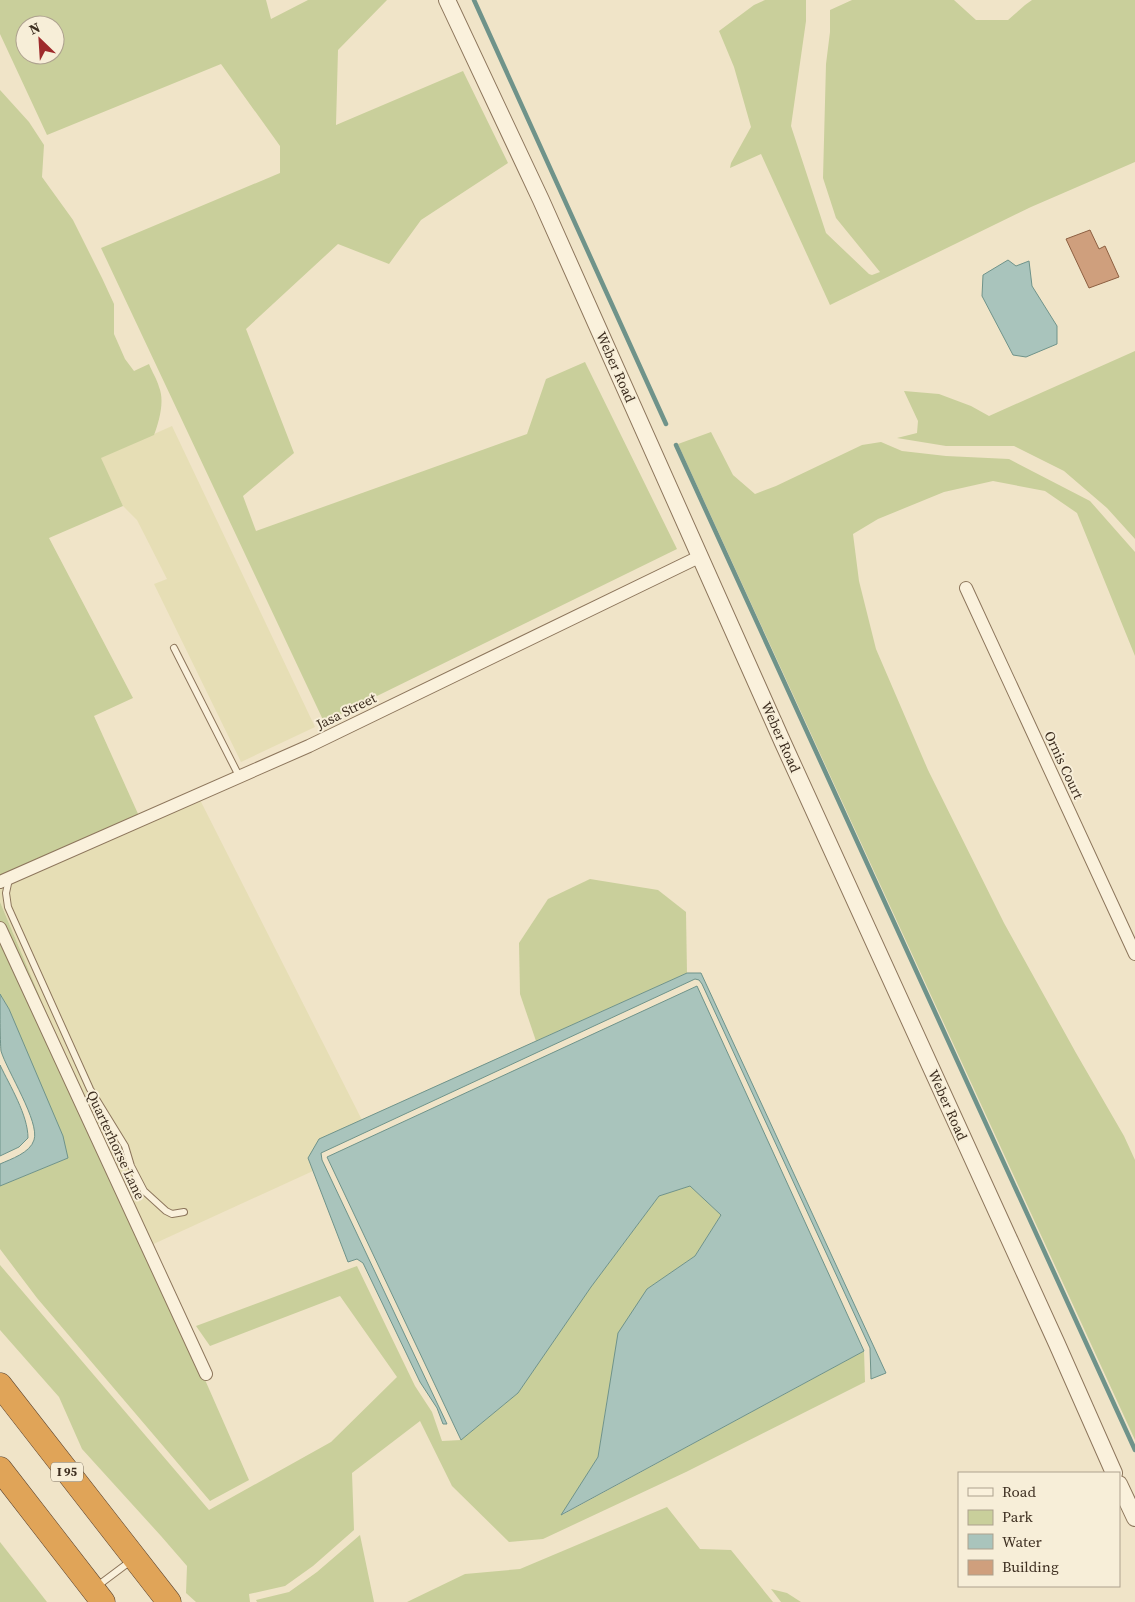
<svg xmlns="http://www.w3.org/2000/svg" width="1135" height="1602" viewBox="0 0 1135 1602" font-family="'Source Serif 4',serif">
<rect width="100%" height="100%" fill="#f0e4c8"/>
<g fill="#e6deb5">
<path d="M172 426 315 727 241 762 154 584 167 579 137 520 123 506 100 458Z"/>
<path d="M195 790 362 1120 319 1139 308 1158 313 1171 147 1247 102 1145 0 902V885Z"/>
</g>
<g fill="#c9cf9b" fill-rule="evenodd">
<path d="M0 0H266L271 19 308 0H387L338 50 336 125 463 71 508 163 421 220 389 264 338 244 246 329 294 453 243 496 256 531 527 434 546 379 585 362 677 549 324 722 101 248 280 173V146L221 64 47 135 0 34ZM25 25H55V55H25Z"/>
<path d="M765 0H806V21L791 126 826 233 869 274 872 275 880 272 836 218 823 178 826 64 830 32V10L852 0H954L976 20H1008L1025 5 1032 0H1135V162L1031 207 830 305 761 154 730 168 731 163 751 127 734 67 719 31 754 5Z"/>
<path d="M0 90 29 122 44 145 42 177 73 220 102 278 114 304V334L125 359 134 371 149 364C152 372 157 379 159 387 165 401 159 422 154 435L101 458 123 506 49 538 133 698 94 716 139 816 0 885Z"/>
<path d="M1135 351V539L1107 508 1064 471 1014 446H946L897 438 917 433 918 421 904 391 939 394 971 406 989 416Z"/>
<path d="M711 432 733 475 755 494 776 486 862 445 881 442 902 451 946 456 1009 459 1090 501 1135 552V656L1077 513 1045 491 993 481 944 492 878 519 853 534 859 581 876 649 928 770 1004 923 1076 1053 1124 1136 1135 1160V1440L678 444Z"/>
<path d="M590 879 658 890 686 912 687 973 536 1041 520 994 519 943 548 899Z"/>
<path d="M0 902 102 1145 249 1480 210 1501 37 1298 0 1249V1186L68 1158 9 1009 0 994Z"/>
<path d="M690 1186 721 1215 695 1256 647 1289 607 1400 598 1457 562 1515 864 1351 865 1382 686 1472 543 1539 509 1542 452 1486 420 1421 352 1473 354 1530 313 1566 285 1586 249 1594 250 1602H196L186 1593 187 1566 161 1536 82 1449 59 1397 0 1330V1265L209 1510 331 1442 397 1377 340 1296 210 1346 196 1326 357 1266 415 1386 432 1412 442 1441 461 1440 518 1393 591 1287 659 1196Z"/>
<path d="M667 1507 700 1549 731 1550 773 1602H407L465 1574 520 1569Z"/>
<path d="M360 1535 374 1602H257L256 1600 289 1592 317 1572Z"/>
<path d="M0 1542 47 1602H0Z"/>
<path d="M771 1589 787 1593 801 1602H781Z"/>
</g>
<g fill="#a9c4bc" stroke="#6f938a">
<path d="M1008 260 1016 266 1029 261 1032 286 1057 326V344L1026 357 1013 355 982 296 983 275Z"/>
<path d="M687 973H701L886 1373 871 1379 870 1348 702 984 699 980 695 979 321 1153 322 1160 447 1424H443L437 1408 420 1382 363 1263 357 1259 348 1262 308 1158 319 1139Z"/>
<path d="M697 986 864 1351 561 1515 598 1457 618 1333 647 1289 695 1256 721 1215 690 1186 659 1196 591 1287 518 1393 461 1440 327 1157Z"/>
<path d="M0 994 9 1009 63 1136 68 1158 0 1186V1164C11 1159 30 1153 34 1140 40 1122 7 1071 1 1051 0 1041 0 1007 0 994Z"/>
<path d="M0 1065C10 1086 28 1115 28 1138L19 1147 0 1156Z"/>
</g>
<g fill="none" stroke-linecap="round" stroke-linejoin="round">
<g stroke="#6f938a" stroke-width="4.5">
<path d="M474 0 666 424"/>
<path d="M676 445 1135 1450"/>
</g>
</g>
<path fill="#cf9f7d" stroke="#8d5f41" d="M1090 230 1099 249 1105 246 1119 277 1089 288 1066 239Z"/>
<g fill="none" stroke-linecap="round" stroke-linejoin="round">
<defs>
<g id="service">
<path d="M174 648 239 776"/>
<path d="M9 879 6 893 8 907 90 1089 125 1146 131 1166 144 1191 166 1211 172 1214 184 1212"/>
<path d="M96 1587 132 1560"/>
</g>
<g id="minor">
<path d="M966 588 1135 954"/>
<path d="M0 882 309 746 701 556"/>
<path d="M0 928 206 1374"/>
</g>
<g id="tertiary">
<path d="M447 0 541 200 783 743 1057 1344 1114 1473"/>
<path d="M1119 1484 1135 1518"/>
</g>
<g id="motorway">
<path d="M0 1385 169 1602"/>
<path d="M0 1469 103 1602"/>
</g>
</defs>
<use href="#service" stroke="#8d765c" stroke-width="8"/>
<use href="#minor" stroke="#8d765c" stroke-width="14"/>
<use href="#tertiary" stroke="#8d765c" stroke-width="18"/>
<use href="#motorway" stroke="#5b4430" stroke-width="25"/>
<use href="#service" stroke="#faf1dc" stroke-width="6"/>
<use href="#minor" stroke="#faf1dc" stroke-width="12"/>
<use href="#tertiary" stroke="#faf1dc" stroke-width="16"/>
<use href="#motorway" stroke="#e0a458" stroke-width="24"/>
</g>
<g text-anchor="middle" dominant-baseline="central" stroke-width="4" stroke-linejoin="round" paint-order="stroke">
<rect fill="#f7eed8" stroke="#756857" stroke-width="1" x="51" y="1462.5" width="32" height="19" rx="4"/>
<g font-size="12" font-weight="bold" fill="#3d2e20">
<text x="67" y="1472">I 95</text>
</g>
<g font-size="14" fill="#3d2e20" stroke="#f7eed8">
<text transform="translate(616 367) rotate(66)">Weber Road</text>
<text transform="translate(346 711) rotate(-26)">Jasa Street</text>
<text transform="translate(781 737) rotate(66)">Weber Road</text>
<text transform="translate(1064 765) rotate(65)">Ornis Court</text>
<text transform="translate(948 1105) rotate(66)">Weber Road</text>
<text transform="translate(116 1145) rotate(65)">Quarterhorse Lane</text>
</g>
</g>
<rect x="958" y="1472" width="162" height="115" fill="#f7eed8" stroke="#ada18e"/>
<rect x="968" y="1488" width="25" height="8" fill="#faf1dc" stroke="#ada18e"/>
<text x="1002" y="1497" font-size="15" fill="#3d2e20">Road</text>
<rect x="968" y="1510" width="25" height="15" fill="#c9cf9b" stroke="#ada18e"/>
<text x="1002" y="1522" font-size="15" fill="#3d2e20">Park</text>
<rect x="968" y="1534" width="25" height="15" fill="#a9c4bc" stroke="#ada18e"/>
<text x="1002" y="1547" font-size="15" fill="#3d2e20">Water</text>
<rect x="968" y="1560" width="25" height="15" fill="#cf9f7d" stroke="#ada18e"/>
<text x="1002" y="1572" font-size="15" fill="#3d2e20">Building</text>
<g transform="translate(40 40) rotate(335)"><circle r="24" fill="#f7eed8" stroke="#ada18e"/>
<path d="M0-4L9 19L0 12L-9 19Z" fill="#9e2a2b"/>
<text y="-8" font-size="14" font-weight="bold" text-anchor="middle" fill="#3d2e20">N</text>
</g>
</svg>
